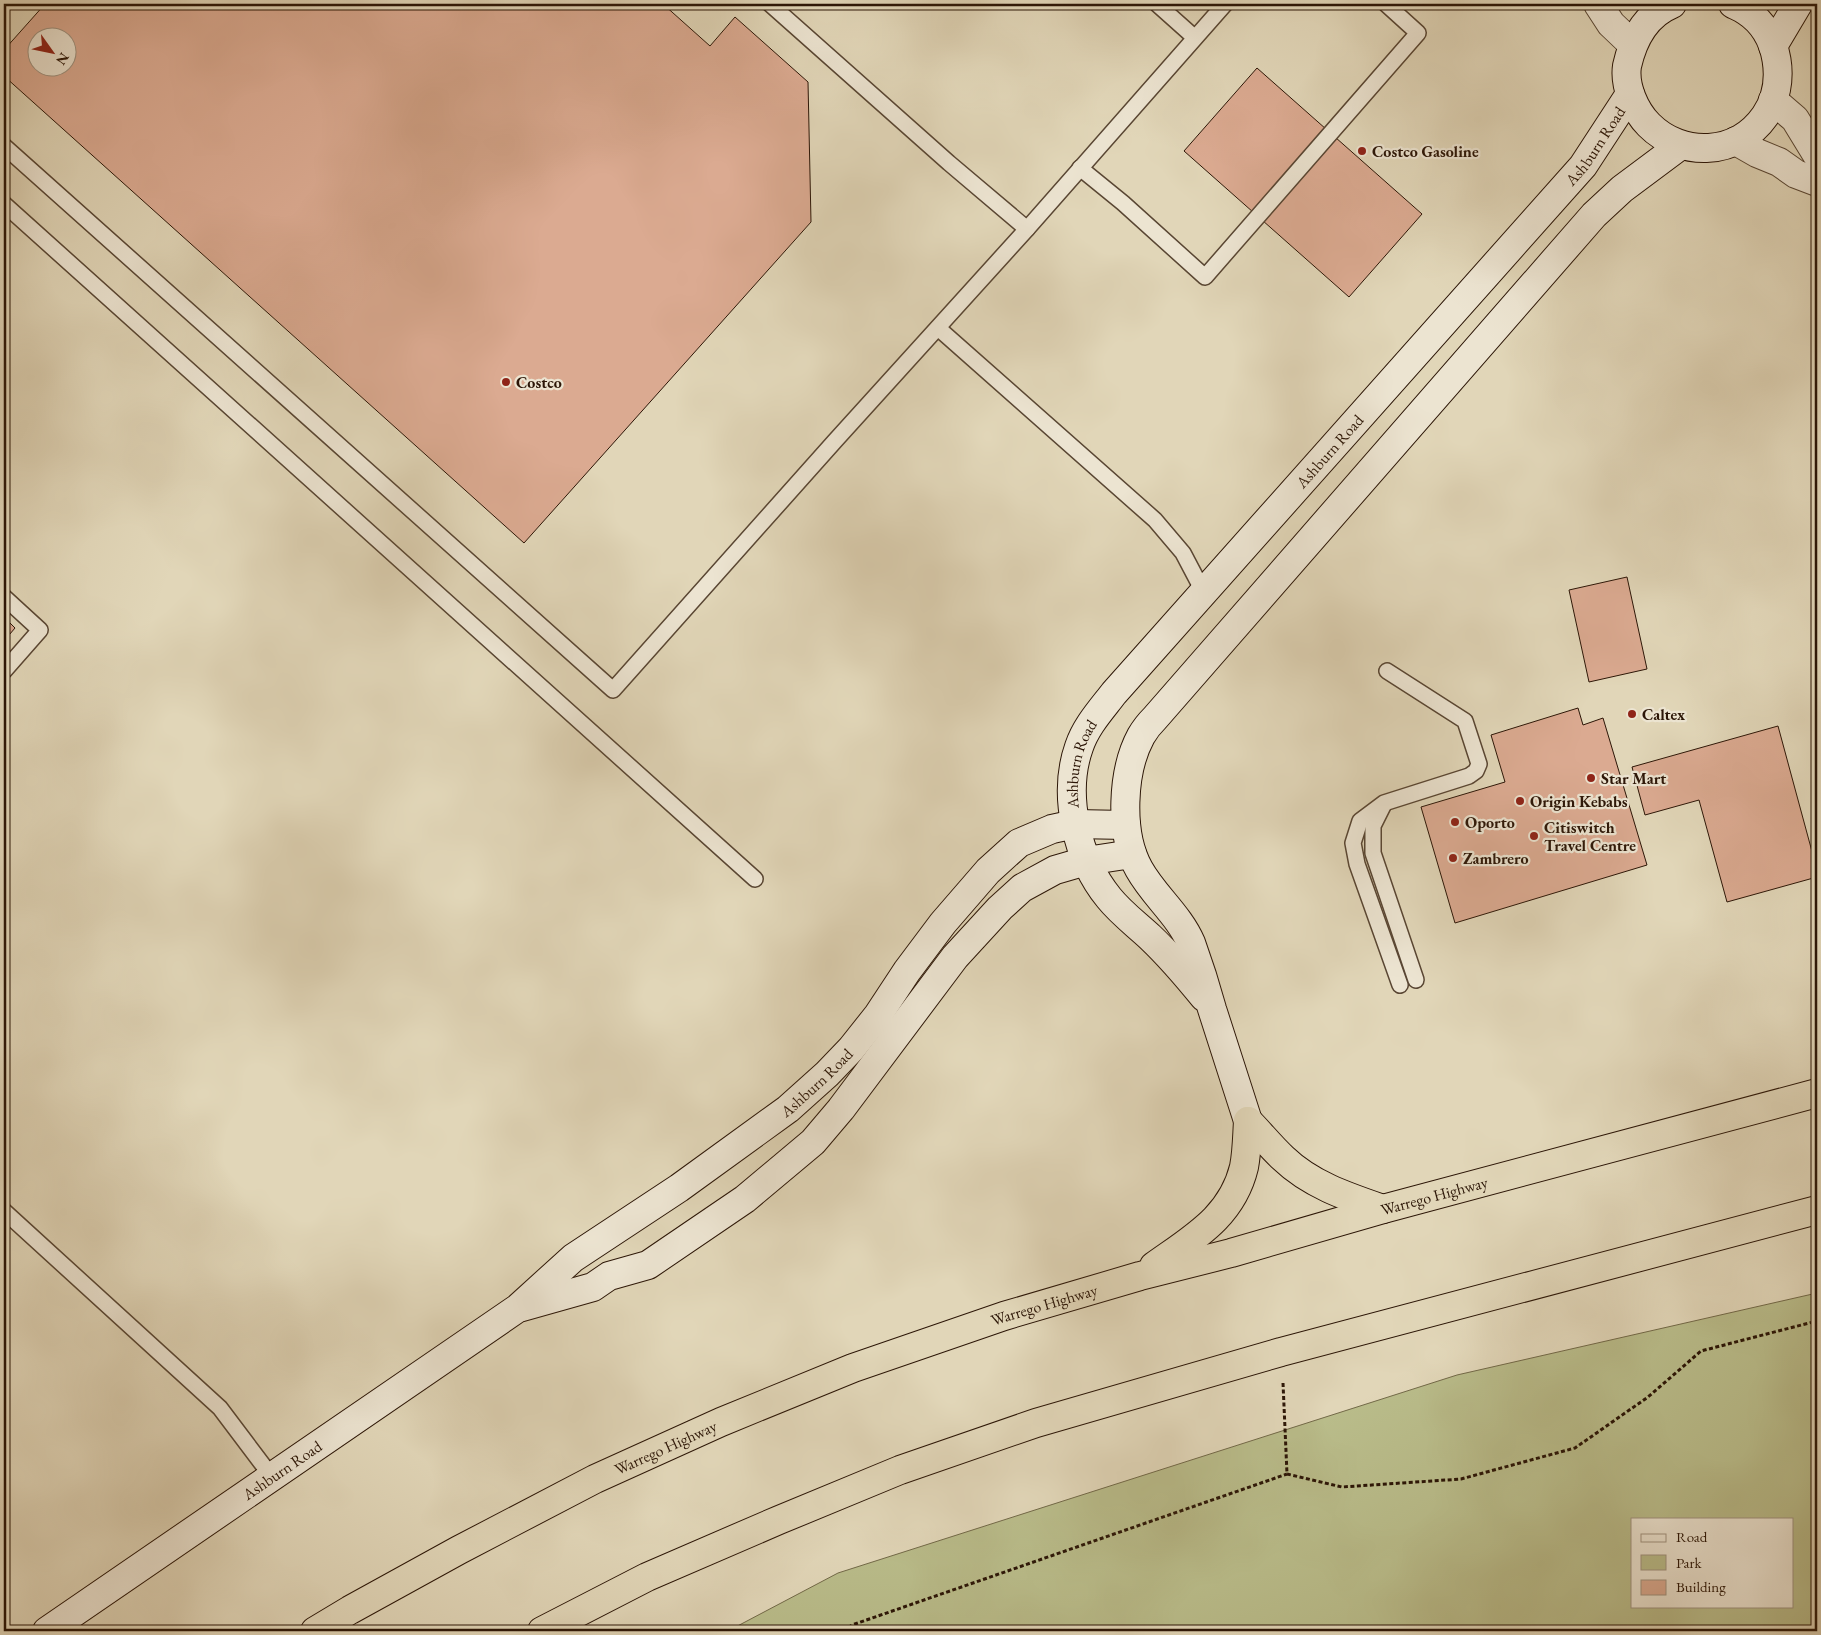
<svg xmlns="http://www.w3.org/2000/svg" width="1821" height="1635" viewBox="0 0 1821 1635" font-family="'EB Garamond',serif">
<rect width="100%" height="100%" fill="#e1d6b8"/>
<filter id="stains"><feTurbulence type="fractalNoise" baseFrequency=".004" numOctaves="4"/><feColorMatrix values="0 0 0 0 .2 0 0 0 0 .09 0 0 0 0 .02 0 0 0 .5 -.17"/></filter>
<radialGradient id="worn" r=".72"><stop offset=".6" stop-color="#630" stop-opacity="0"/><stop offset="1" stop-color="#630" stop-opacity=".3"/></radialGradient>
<path fill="#b9bc8a" stroke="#726948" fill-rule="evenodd" d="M1817 1293V1631H728L838 1573 1457 1375ZM1632 1519H1792V1606H1632Z"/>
<g fill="#dbaa91" stroke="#2c1607" fill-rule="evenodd">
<path d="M45 4H663L710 46 735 17 808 82 811 222 524 543 4 76V50ZM38 38H68V68H38Z"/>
<path d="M1257 68 1422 214 1349 297 1184 151Z"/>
<path d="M1627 577 1647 669 1589 682 1569 590Z"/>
<path d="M4 617 15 628 4 641Z"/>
<path d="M1578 708 1583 725 1603 718 1647 865 1455 923 1421 807 1505 782 1491 735Z"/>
<path d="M1778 726 1817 870V877L1727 902 1699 800 1645 815 1632 767Z"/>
</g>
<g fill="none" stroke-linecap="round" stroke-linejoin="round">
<defs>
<g id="lane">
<path d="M770 4 949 163 1027 229"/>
<path d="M1157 4 1194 37"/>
<path d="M4 146 613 690 834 442 1027 229 1225 4"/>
<path d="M1080 168 1123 203 1205 277 1418 33 1386 4"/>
<path d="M4 204 755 879"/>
<path d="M938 328 1155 520 1183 553 1203 591"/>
<path d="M4 597 40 630 4 671"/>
<path d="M1387 671 1465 721 1479 764 1476 771 1469 776 1384 803 1360 821 1353 843 1357 864 1400 985"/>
<path d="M1384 804 1373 826V853L1416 980"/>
<path d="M4 1211 220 1408 272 1477"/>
</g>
<g id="street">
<path d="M1598 4 1611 24 1632 44"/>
<path d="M1773 100 1795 119 1817 155"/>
<path d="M1736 141 1757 153 1779 162 1796 174 1817 182"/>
</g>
<g id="secondary">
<path d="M1672 4C1645 15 1633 39 1627 66 1624 86 1635 111 1649 125 1682 158 1737 156 1765 116 1787 84 1780 33 1746 11 1742 8 1737 6 1733 4"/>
<path d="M1773 46 1798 4"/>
<path id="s1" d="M1204 997C1187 976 1170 956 1150 937 1136 924 1121 913 1109 898 1077 859 1062 795 1079 747 1086 726 1101 710 1114 693L1583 166 1630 94"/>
<path d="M1248 1121C1236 1084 1224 1046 1212 1009 1206 987 1199 965 1191 943 1179 915 1154 896 1139 869 1119 833 1122 771 1141 736 1145 729 1150 723 1155 718L1594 215 1622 189 1681 145"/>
<path d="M522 1307 593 1287 609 1276 648 1265 745 1199 813 1142 841 1109 955 957 1000 908 1022 888 1055 870 1086 861 1132 854"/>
<path id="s2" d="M47 1631 518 1308 573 1258 679 1188 788 1109 827 1074 851 1049 878 1015 907 971 943 923 988 871 1019 843 1052 829 1075 824 1126 825"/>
</g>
<g id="highway">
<path d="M1248 1121C1260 1133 1271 1147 1283 1158 1311 1185 1348 1197 1383 1209"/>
<path d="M1154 1266C1193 1238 1232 1217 1244 1167 1247 1152 1247 1136 1248 1121"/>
<path id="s3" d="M315 1631 350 1610 459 1550 595 1479 721 1422 853 1368 1004 1316 1140 1276 1231 1253 1383 1209 1817 1093"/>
<path d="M542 1631 647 1577 779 1520 900 1470 1036 1423 1281 1352 1817 1210"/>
</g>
</defs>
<use href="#lane" stroke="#594633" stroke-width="18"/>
<use href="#street" stroke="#594633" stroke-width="30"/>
<use href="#secondary" stroke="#2c1607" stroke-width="30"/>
<use href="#highway" stroke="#2c1607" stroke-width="30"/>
<g stroke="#2c1607" stroke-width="3" stroke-dasharray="4 2.5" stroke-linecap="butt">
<path d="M1283 1383 1287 1474 1342 1487 1461 1479 1575 1448 1648 1397 1701 1351 1817 1321"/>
<path d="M843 1631 852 1625 1287 1474"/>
</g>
<use href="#lane" stroke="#ece4d1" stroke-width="15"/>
<use href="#street" stroke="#ece4d1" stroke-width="28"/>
<use href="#secondary" stroke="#ece4d1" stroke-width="28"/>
<use href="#highway" stroke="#e1d6b8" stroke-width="28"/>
</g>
<g fill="#8f2418" stroke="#ece4d1" stroke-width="2">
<circle cx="1362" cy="151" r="5"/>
<circle cx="506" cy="382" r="5"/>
<circle cx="1632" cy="714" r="5"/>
<circle cx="1591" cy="778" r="5"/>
<circle cx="1520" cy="801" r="5"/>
<circle cx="1455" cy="822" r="5"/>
<circle cx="1534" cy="836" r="5"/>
<circle cx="1453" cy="858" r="5"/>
</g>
<g text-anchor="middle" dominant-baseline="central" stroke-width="4.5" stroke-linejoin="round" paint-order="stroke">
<g font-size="16" fill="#2c1607" stroke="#ece4d1">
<text stroke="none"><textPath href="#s1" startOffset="1091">Ashburn Road</textPath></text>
<text stroke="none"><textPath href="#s1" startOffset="686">Ashburn Road</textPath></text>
<text stroke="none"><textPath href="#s1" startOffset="281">Ashburn Road</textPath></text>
<text stroke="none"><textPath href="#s2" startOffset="946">Ashburn Road</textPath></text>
<text stroke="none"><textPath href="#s3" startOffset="1206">Warrego Highway</textPath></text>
<text stroke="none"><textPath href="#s3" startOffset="801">Warrego Highway</textPath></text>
<text stroke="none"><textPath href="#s3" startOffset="396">Warrego Highway</textPath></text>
<text stroke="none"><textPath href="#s2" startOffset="285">Ashburn Road</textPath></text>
</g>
<g font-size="16" font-weight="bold" fill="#2c1607" stroke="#ece4d1" text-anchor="start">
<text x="1372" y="151">Costco Gasoline</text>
<text x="516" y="382">Costco</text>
<text x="1642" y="714">Caltex</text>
<text x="1601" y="778">Star Mart</text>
<text x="1530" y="801">Origin Kebabs</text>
<text x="1465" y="822">Oporto</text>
<text x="1544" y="827">Citiswitch<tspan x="1544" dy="18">Travel Centre</tspan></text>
<text x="1463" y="858">Zambrero</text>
</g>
</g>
<rect width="1821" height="1635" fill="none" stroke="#e1d6b8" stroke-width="20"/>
<rect x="5" y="5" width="1811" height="1625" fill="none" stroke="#2c1607" stroke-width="2.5"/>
<rect x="10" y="10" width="1801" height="1615" fill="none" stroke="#2c1607"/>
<rect x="1631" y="1518" width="162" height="90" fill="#ece4d1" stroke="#9f9280"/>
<rect x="1641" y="1534" width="25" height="8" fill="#ece4d1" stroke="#9f9280"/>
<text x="1676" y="1542" font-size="15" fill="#2c1607">Road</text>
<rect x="1641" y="1555" width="25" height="15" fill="#b9bc8a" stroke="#9f9280"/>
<text x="1676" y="1568" font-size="15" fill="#2c1607">Park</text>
<rect x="1641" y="1580" width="25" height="15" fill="#dbaa91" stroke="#9f9280"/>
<text x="1676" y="1592" font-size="15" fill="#2c1607">Building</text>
<g transform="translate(52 52) rotate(123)"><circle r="24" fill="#ece4d1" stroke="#9f9280"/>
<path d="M0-4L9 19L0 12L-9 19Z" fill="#8f2418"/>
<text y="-8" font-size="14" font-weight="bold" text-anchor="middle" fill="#2c1607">N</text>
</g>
<rect width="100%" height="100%" filter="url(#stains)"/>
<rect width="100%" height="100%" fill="url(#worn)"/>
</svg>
